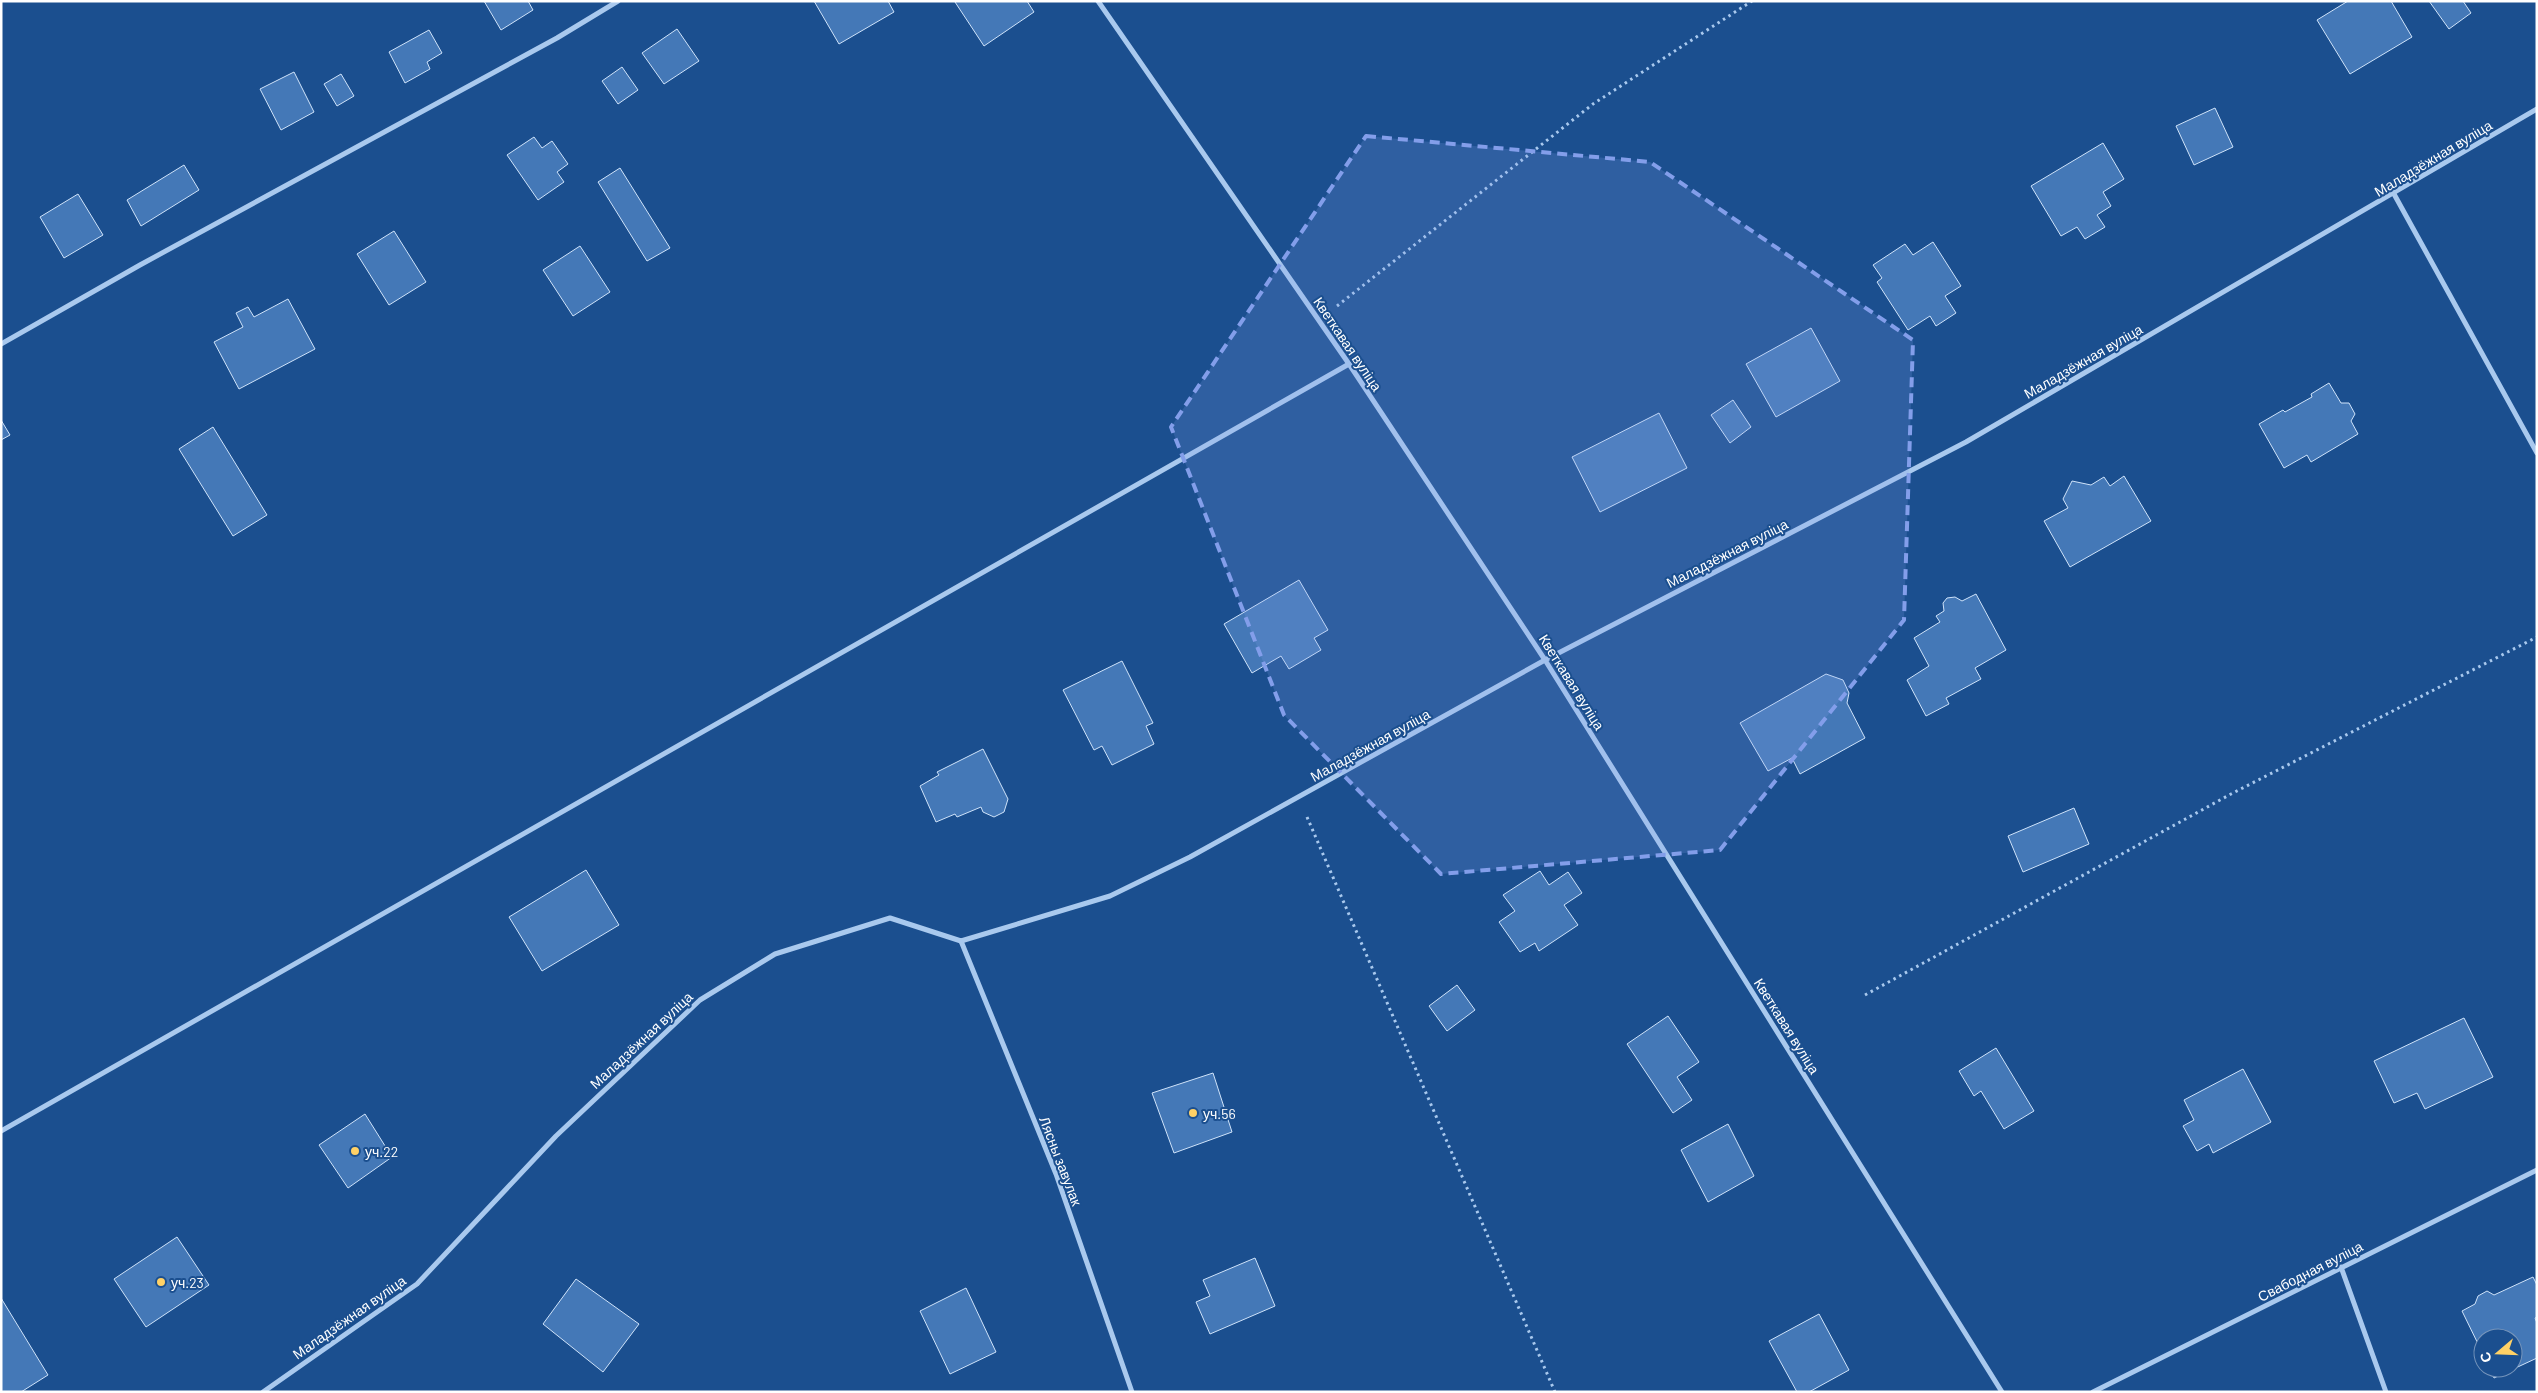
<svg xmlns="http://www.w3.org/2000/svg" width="2538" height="1393" viewBox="0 0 2538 1393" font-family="Barlow,sans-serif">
<rect width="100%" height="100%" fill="#1b4f8f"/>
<g fill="#4478b7" stroke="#cfe3fa">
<path d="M484 1H528L533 10 501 30Z"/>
<path d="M814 1H888L894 12 839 44Z"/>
<path d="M956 1H1027L1034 12 984 46 955 2Z"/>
<path d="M2348 1H2391L2412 37 2350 74 2317 20Z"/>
<path d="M2429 1H2463L2471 13 2449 29Z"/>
<path d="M677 29 699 61 664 84 642 53Z"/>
<path d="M429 30 442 53 427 62 430 69 405 83 389 52Z"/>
<path d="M622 67 638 90 618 104 602 81Z"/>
<path d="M294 72 314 112 281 130 260 89Z"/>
<path d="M341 74 354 96 337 106 324 84Z"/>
<path d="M2215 108 2233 147 2194 165 2176 126Z"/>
<path d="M534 137 542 148 552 141 568 164 557 172 564 182 538 200 507 155Z"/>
<path d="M2103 143 2124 179 2103 192 2111 206 2097 215 2105 227 2085 239 2077 227 2061 236 2031 186Z"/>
<path d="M184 165 199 190 141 226 127 200Z"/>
<path d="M620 168 670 248 647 261 598 182Z"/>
<path d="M78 194 103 235 64 258 40 217Z"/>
<path d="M394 231 426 282 389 305 357 254Z"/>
<path d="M1933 242 1961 286 1945 296 1956 313 1936 326 1930 316 1908 330 1877 282 1882 278 1873 265 1905 244 1913 255Z"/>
<path d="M580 246 610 292 573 316 543 270Z"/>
<path d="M288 299 315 349 239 389 214 342 243 327 236 313 248 307 254 317Z"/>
<path d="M1811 328 1840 381 1776 417 1746 364Z"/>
<path d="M2329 383 2341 403H2349L2355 414 2351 421 2358 434 2311 462 2307 455 2284 468 2259 424 2283 410 2285 412 2312 397 2311 394Z"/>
<path d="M1733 400 1751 427 1730 443 1711 415Z"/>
<path d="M1659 413 1687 468 1600 512 1572 457Z"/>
<path d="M1 420 10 435 1 440Z"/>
<path d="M213 427 267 515 233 536 179 449Z"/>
<path d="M2124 476 2151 521 2070 567 2044 521 2068 508 2063 499 2072 481 2091 485 2104 477 2110 486Z"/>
<path d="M1299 580 1328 630 1314 638 1321 650 1289 669 1281 656 1252 673 1224 624Z"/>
<path d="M1976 594 2006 650 1975 668 1981 679 1946 698 1949 704 1926 716 1907 680 1929 666 1914 638 1940 622 1936 616 1944 611 1943 603 1947 598 1955 597 1962 601Z"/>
<path d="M1122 661 1153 723 1146 726 1154 744 1112 765 1102 746 1094 750 1063 690Z"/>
<path d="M1826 674 1843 680 1849 693 1847 703 1865 738 1800 774 1792 758 1768 771 1740 723Z"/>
<path d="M983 749 1008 799 1004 812 994 817 983 812 981 807 957 817 955 814 936 822 920 786 939 775 937 772Z"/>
<path d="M2074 808 2089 844 2023 872 2008 836Z"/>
<path d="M586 870 619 925 542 971 509 917Z"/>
<path d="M1540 871 1549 885 1568 872 1582 893 1564 905 1578 925 1539 951 1535 943 1520 952 1499 922 1515 911 1503 895Z"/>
<path d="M1457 985 1475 1010 1447 1031 1429 1006Z"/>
<path d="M1668 1016 1699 1062 1677 1077 1692 1100 1673 1113 1627 1044Z"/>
<path d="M2464 1018 2493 1077 2425 1109 2417 1093 2394 1103 2374 1061Z"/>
<path d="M1996 1048 2034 1111 2004 1129 1981 1091 1974 1096 1959 1071Z"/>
<path d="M2243 1069 2271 1122 2213 1153 2209 1144 2197 1151 2183 1126 2194 1120 2184 1100Z"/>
<path d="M1213 1073 1232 1132 1174 1153 1152 1093Z"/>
<path d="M365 1114 392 1157 348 1188 319 1145Z"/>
<path d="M1728 1124 1754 1176 1708 1202 1681 1150Z"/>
<path d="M177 1237 209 1285 146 1327 114 1279Z"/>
<path d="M1255 1258 1275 1306 1210 1334 1196 1302 1210 1296 1203 1280Z"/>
<path d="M2533 1277 2537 1285V1317L2535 1318 2537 1323V1358L2494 1378 2490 1368H2513V1338H2483V1354L2462 1311 2475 1304 2478 1296 2487 1291 2494 1295Z"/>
<path d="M576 1279 639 1324 603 1372 543 1324Z"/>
<path d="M966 1288 996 1352 950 1374 920 1311Z"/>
<path d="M1 1298 48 1375 21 1392H1Z"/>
<path d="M1819 1314 1849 1370 1809 1392H1797L1769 1341Z"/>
</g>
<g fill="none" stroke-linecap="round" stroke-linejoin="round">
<g stroke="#a9c9ee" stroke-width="3" stroke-dasharray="2.5 4" stroke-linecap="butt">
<path d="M1337 306 1593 104 1752 1"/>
<path d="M1307 817 1555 1392"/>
<path d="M1865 995 2231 794 2537 637"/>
</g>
<g stroke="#a9c9ee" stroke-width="5">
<path d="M1098 1 1349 364 1545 660 2002 1392"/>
<path d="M2394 194 2537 453"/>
<path d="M1 344 140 265 557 38 618 1"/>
<path d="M961 941 1056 1174 1132 1392"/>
<path d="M1 1131 1349 364"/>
<path d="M2341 1267 2386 1392"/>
<path d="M263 1392 417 1284 556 1136 700 1000 775 954 890 918 961 941 1110 896 1190 857 1545 660 1966 442 2537 109"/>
<path d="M2093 1392 2537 1170"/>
</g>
</g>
<path fill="#839eea" fill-opacity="0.2" stroke="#839eea" stroke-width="4" stroke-dasharray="10 6" stroke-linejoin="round" d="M1366 136 1650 162 1913 340 1904 620 1720 850 1441 874 1284 715 1171 427Z"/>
<g fill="#ffd166" stroke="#1b4f8f" stroke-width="2">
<circle cx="1193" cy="1113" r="5"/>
<circle cx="355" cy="1151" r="5"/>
<circle cx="161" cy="1282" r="5"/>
</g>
<g text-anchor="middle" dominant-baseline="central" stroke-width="4" stroke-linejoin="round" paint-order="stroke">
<g font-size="14" fill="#fff" stroke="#1b4f8f">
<text transform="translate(2433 158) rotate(-31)">Маладзёжная вуліца</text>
<text transform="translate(1348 344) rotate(56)">Кветкавая вуліца</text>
<text transform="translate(2083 361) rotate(-30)">Маладзёжная вуліца</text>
<text transform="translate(1727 553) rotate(-27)">Маладзёжная вуліца</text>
<text transform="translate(1572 682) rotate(58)">Кветкавая вуліца</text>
<text transform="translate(1370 745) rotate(-29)">Маладзёжная вуліца</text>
<text transform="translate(1787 1026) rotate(58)">Кветкавая вуліца</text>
<text transform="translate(641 1040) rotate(-43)">Маладзёжная вуліца</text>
<text transform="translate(1061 1161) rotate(69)">Лясны завулак</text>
<text transform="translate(2310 1271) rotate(-27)">Свабодная вуліца</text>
<text transform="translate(349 1317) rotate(-35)">Маладзёжная вуліца</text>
</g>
<g font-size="14" fill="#fff" stroke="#1b4f8f" text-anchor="start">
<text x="1203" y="1113">уч.56</text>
<text x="365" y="1151">уч.22</text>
<text x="171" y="1282">уч.23</text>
</g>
</g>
<rect width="2538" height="1393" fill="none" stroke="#ffffff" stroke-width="5"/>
<g transform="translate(2498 1353) rotate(251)"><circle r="24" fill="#1b4f8f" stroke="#7695bc"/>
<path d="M0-4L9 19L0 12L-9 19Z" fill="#ffd166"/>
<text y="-8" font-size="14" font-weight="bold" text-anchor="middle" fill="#ffffff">С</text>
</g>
</svg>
